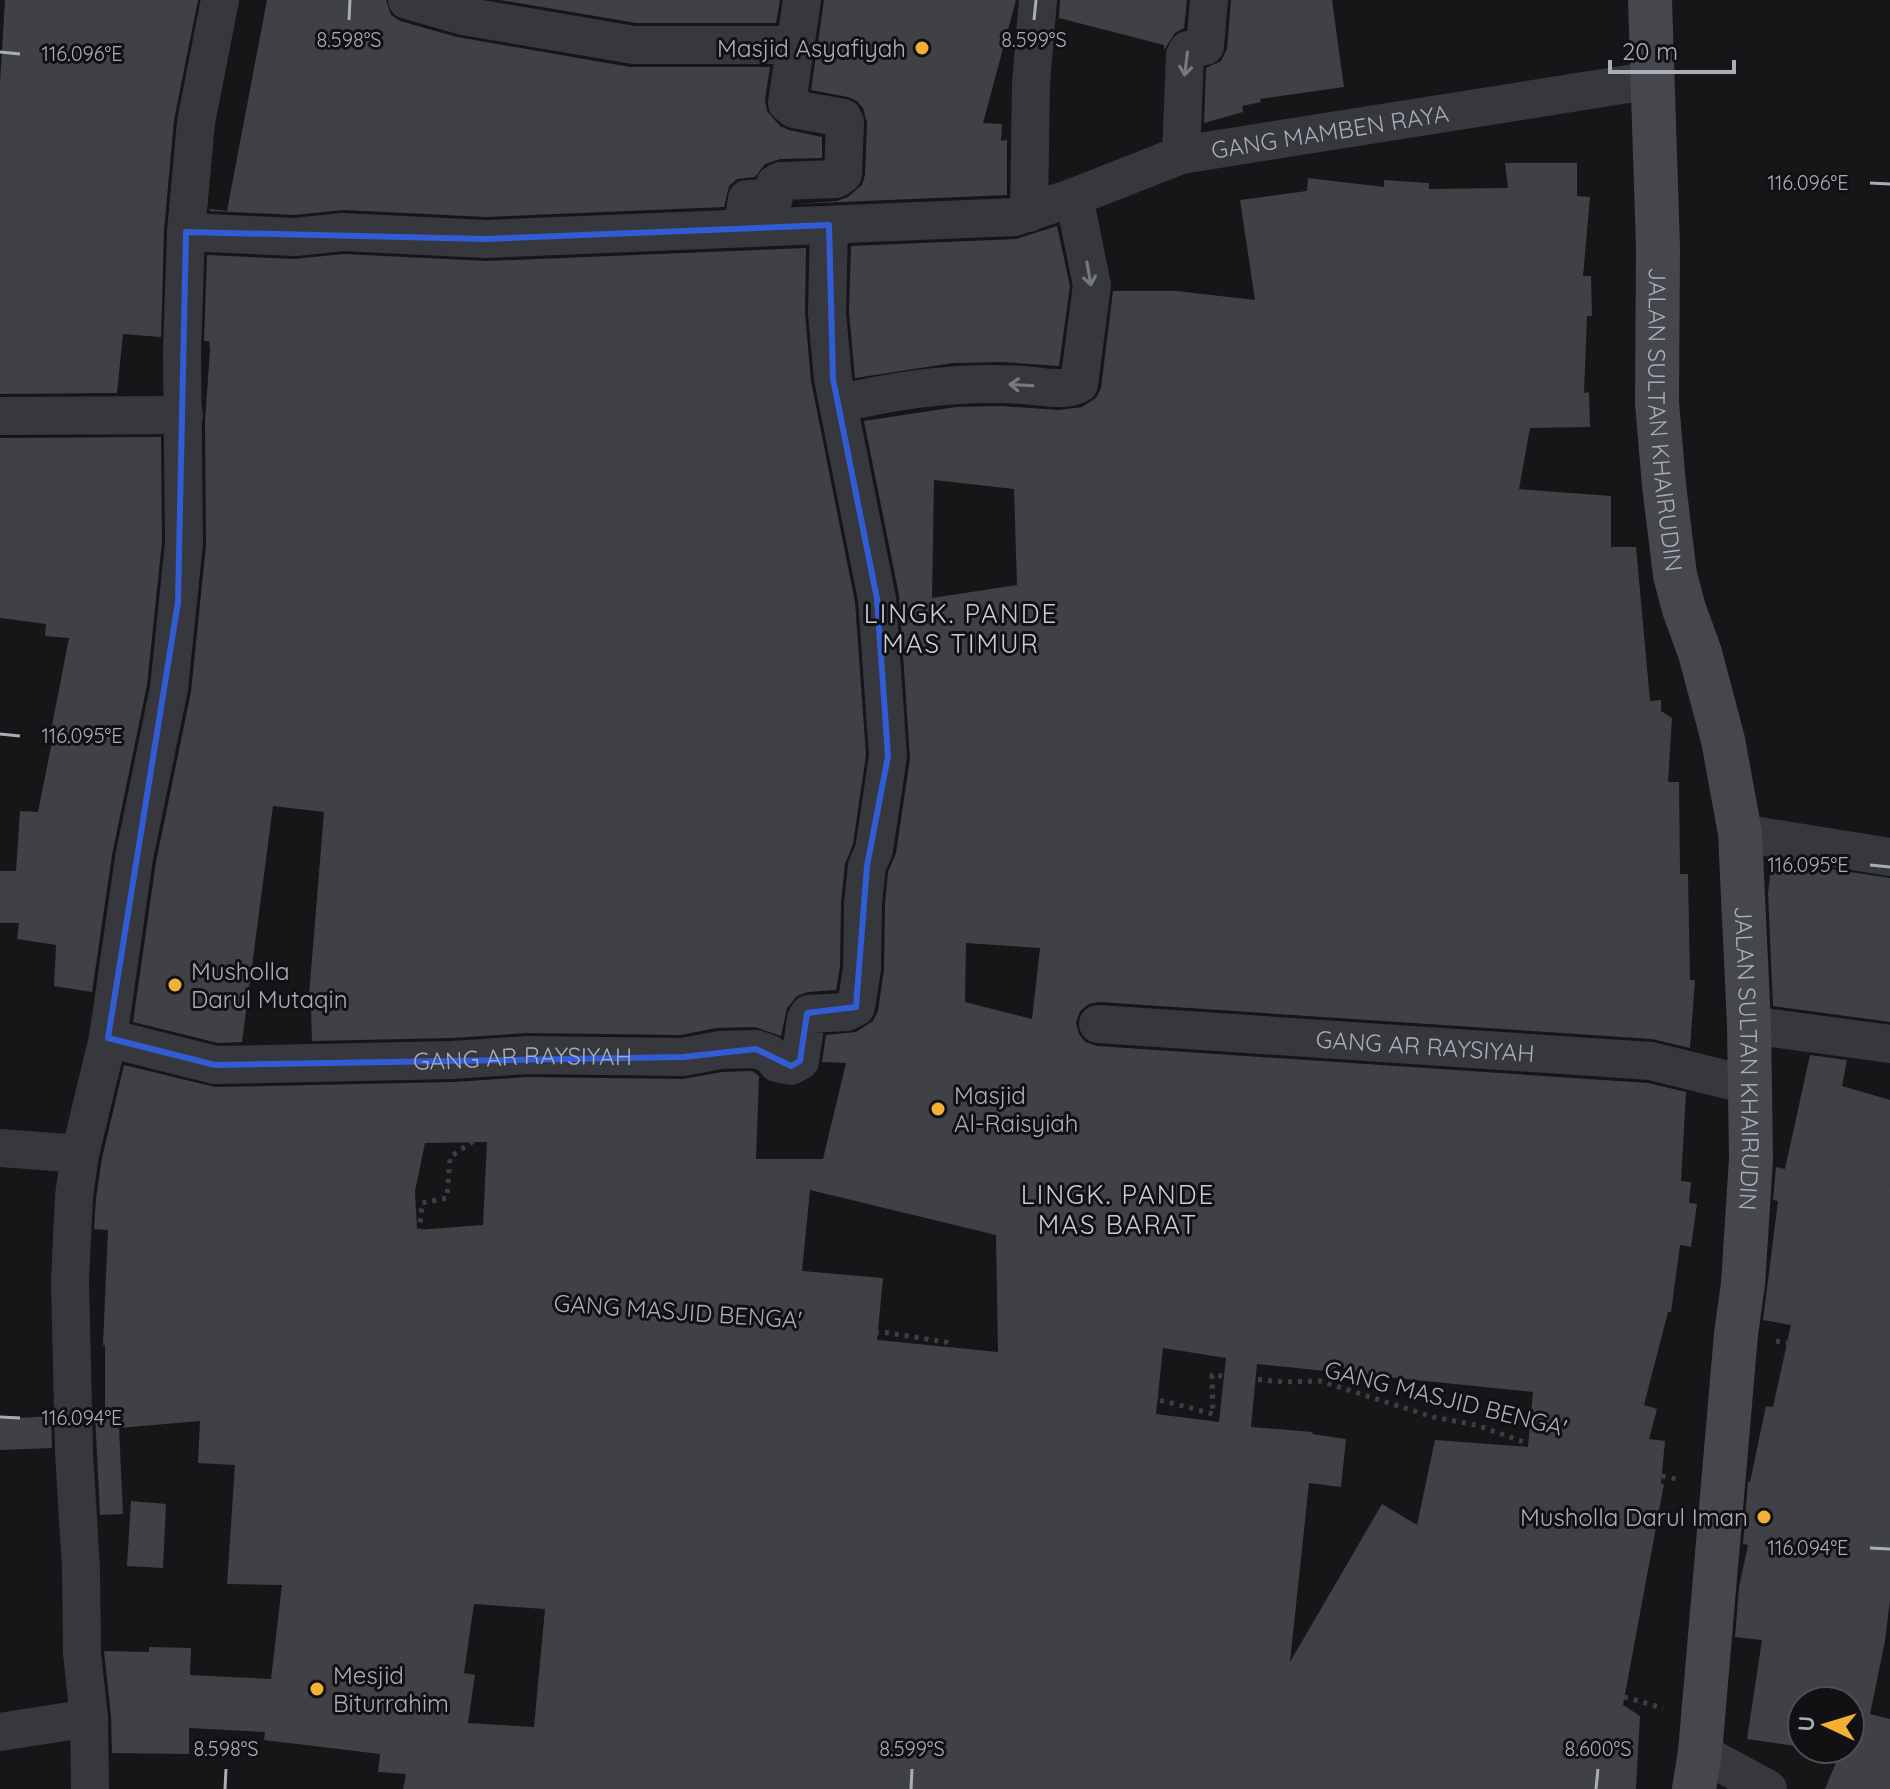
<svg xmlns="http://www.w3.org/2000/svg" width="1890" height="1789" viewBox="0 0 1890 1789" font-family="Quicksand,sans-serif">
<rect width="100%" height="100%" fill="#161618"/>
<g fill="#404145" fill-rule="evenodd">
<path d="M5 0H198L174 120 164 231 161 337 123 334 117 393 0 394V84Z"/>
<path d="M267 0H386L391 15 400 21 457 37 630 67H770L765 100 767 111 780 126 789 130 822 137V158L780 159 765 164 755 177 737 179 729 186 724 207 486 217 344 210 294 215 210 211V209L227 211Z"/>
<path d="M500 0H780L776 23H636Z"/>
<path d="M824 0H1016L983 123 1002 124 1001 141 1007 140V195L795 204 837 201 848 197 862 185 865 175 867 123 863 108 857 101 848 97 811 90Z"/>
<path d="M1060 0H1187L1184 28 1175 33 1164 50V45L1059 18Z"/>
<path d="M1231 0H1332L1344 87 1260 99 1261 102 1242 106 1243 112 1204 123 1206 68 1221 61 1227 49Z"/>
<path d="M1505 163H1577V196L1590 197 1583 276H1591L1592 316H1587L1584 393 1589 392 1590 427 1530 428 1519 489 1611 496V547H1636L1650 701 1661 700V711L1672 718 1668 782H1679L1680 874H1688L1690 980H1695L1690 1048 1652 1039 1099 1002 1089 1004 1080 1011 1076 1023 1079 1034 1085 1042 1097 1046 1648 1083 1686 1092 1681 1181 1691 1182 1689 1203 1697 1204 1691 1247 1680 1245 1671 1312H1668L1644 1405 1657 1409 1649 1439 1665 1441 1661 1484H1664L1623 1705 1640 1716 1636 1789H403L406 1774 378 1772 380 1754 264 1740 265 1732 189 1728V1754L112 1753 111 1716 104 1651 149 1652V1647L191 1648 190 1675 271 1679 282 1585 227 1584 235 1465 198 1463 200 1421 119 1428 123 1514 100 1515 95 1413 105 1412V1345H103L108 1230 94 1229 96 1198 102 1158 124 1065 215 1087 454 1082 528 1077 683 1079 722 1072 752 1071 759 1076 756 1159H823L846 1063 822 1062 826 1035 856 1032 873 1021 878 1011 884 969 885 904 888 872 896 853 910 759 899 595 864 421 956 407 1000 406 1059 410 1082 407 1096 398 1101 388 1113 291H1176L1255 300 1240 200 1307 191 1308 178 1384 187V180L1429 183V189L1508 188ZM934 480 1014 489 1017 585 932 598ZM966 943 1040 948 1032 1019 965 1002ZM487 1142 483 1225 417 1230 415 1191 425 1143ZM810 1190 996 1235 998 1352 877 1340 883 1278 802 1271ZM1163 1348 1226 1358 1219 1422 1156 1414ZM1257 1364 1335 1372 1336 1366 1376 1376 1533 1392 1528 1447 1435 1440 1417 1525 1382 1504 1290 1662 1309 1483 1341 1487 1346 1439 1312 1434 1313 1432 1251 1427ZM474 1604 545 1609 534 1727 468 1723 475 1675 464 1673Z"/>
<path d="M1057 226 1070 286 1059 366 1002 362 953 363 855 378 849 312 851 246 1016 239Z"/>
<path d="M806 248 805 313 811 381 855 602 866 755 853 844 845 864 841 903 840 967 836 990 808 992 797 996 787 1008 781 1036 755 1027 716 1028 681 1035 527 1033 452 1038 312 1041 311 1009 308 1008 324 812 273 806 242 1042 218 1043 133 1022 156 862 191 692 206 545 205 421 210 350 209 341H204L207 255 294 259 344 254 487 261Z"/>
<path d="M161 437 162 542 147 685 112 855 92 992 54 986 56 945 17 939 19 923H0V871H16L20 811 38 812 53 737 50 736 69 638 45 636 46 624 0 618V438Z"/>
<path d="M1772 860 1890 878V1022L1773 1006 1768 893Z"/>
<path d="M1810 1055 1847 1060 1842 1086 1890 1100V1599L1885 1641 1870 1714 1890 1719V1789H1825L1840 1753 1814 1749H1850V1701H1802V1747L1747 1739 1762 1640 1735 1637 1739 1587 1748 1545 1743 1544 1748 1481 1750 1482 1766 1406 1773 1407 1791 1325 1763 1320 1778 1201 1773 1200 1776 1167 1785 1169Z"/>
<path d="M51 1416 52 1448 0 1450V1419Z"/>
<path d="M131 1501 166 1504 163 1568 127 1566Z"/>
</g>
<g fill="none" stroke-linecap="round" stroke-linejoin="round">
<g stroke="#3d3f44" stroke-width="5" stroke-dasharray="4 6" stroke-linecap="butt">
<path d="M451 1098 450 1117 464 1118 475 1140 450 1157 447 1198 422 1203 418 1247 431 1259 475 1258 476 1314 719 1336 737 1331 825 1339 833 1332H882L946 1342 955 1353 985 1359 996 1375 1039 1379 1052 1396C1097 1381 1168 1402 1213 1414L1212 1375 1282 1382 1320 1381 1433 1417 1476 1425 1524 1442 1575 1449 1587 1461 1681 1480"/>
<path d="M1791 1164 1822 1168 1890 1186"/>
<path d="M1776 1341 1890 1361"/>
<path d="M1408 1667 1456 1675 1544 1674 1663 1708"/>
</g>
<g stroke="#37383d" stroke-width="38">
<path d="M407 0 463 16 634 45H795"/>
<path d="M1181 155 1185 55 1188 50 1205 46 1209 0"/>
<path d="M1029 213 1031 83 1038 0"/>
<path d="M754 227 755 214 745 212 747 199 774 198 775 184 781 181 836 179 843 174 845 122 843 118 794 109 787 103 802 0"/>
<path id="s1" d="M186 232 295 237 343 232 486 239 1015 217 1074 197 1181 155 1653 80"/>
<path d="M839 404C899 389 962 381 1024 385 1040 386 1065 392 1079 384L1092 285 1074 197"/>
<path d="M0 416 184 415"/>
<path d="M1740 833 1890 857"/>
<path id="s2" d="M1098 1024 1651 1061 1748 1085"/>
<path d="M1749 1025 1890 1044"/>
<path id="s3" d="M108 1038 215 1065 453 1060 527 1055 683 1057 720 1050 756 1049 770 1054 777 1063 791 1066 800 1061 806 1019 809 1014 846 1012 856 1007 862 969 863 903 867 866 874 850 888 756 877 599 833 379 827 313 829 225"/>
<path d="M0 1148 80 1154"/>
<path d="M0 1732 89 1718"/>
<path d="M1700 1752 1768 1789"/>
<path d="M90 1789 89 1718 82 1653 81 1569 74 1452 70 1281 74 1196 80 1154 108 1038 134 858 169 688 184 543 182 353 186 232 196 122 220 0"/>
</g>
<path stroke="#45474d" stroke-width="44" id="s4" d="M1650 0 1658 247 1657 403 1664 485 1675 575 1684 609 1700 653 1723 740 1740 833 1749 1025 1751 1159 1743 1284 1736 1334 1700 1752 1694 1789"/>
</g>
<defs><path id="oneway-shaft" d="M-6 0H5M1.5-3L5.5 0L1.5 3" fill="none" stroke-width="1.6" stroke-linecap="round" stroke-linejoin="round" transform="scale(2)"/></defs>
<g stroke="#757881">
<use href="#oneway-shaft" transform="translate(1186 64) rotate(97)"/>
<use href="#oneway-shaft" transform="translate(1089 274) rotate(80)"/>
<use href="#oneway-shaft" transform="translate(1021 385) rotate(-177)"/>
</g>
<path fill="none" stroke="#325cd3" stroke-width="6" stroke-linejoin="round" d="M829 225 833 379 877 599 888 756 867 866 856 1007 807 1013 800 1061 791 1066 756 1049 683 1057 215 1065 108 1038 178 602 186 232 486 239Z"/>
<path fill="none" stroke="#a8adb8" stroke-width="3" d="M349 20 350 0M1034 20 1036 0M0 52 20 54M1870 183 1890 184M0 734 20 736M1870 865 1890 867M0 1417 20 1418M1870 1548 1890 1549M225 1789 226 1769M911 1789 912 1769M1596 1789 1598 1769"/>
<g fill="#f2b134" stroke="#111113" stroke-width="3">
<circle cx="922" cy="48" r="8"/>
<circle cx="175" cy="985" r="8"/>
<circle cx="938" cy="1109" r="8"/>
<circle cx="1764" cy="1517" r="8"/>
<circle cx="317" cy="1689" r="8"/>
</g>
<g text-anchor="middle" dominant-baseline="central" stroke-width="6" stroke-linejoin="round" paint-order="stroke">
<g font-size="24" fill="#a8adb8" stroke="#111113" text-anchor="start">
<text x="906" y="48" text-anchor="end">Masjid Asyafiyah</text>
<text x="191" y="971">Musholla<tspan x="191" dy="28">Darul Mutaqin</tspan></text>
<text x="954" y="1095">Masjid<tspan x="954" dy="28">Al-Raisyiah</tspan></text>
<text x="1748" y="1517" text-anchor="end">Musholla Darul Iman</text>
<text x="333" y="1675">Mesjid<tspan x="333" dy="28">Biturrahim</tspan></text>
</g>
<g font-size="24" fill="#a8adb8" stroke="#111113">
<text stroke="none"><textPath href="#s1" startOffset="1158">GANG MAMBEN RAYA</textPath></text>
<text stroke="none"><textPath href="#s4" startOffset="420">JALAN SULTAN KHAIRUDIN</textPath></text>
<text stroke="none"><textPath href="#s2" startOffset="328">GANG AR RAYSIYAH</textPath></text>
<text stroke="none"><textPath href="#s3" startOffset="418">GANG AR RAYSIYAH</textPath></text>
<text stroke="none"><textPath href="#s4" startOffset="1068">JALAN SULTAN KHAIRUDIN</textPath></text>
<text transform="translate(678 1311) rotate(4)">GANG MASJID BENGA'</text>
<text transform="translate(1446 1398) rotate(14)">GANG MASJID BENGA'</text>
</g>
<g font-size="26" letter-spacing="2" fill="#c9ccd4" stroke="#111113">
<text x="961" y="613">LINGK. PANDE<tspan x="961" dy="30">MAS TIMUR</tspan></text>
<text x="1118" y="1194">LINGK. PANDE<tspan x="1118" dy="30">MAS BARAT</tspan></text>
</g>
</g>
<g font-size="20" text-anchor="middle" fill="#a8adb8" stroke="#111113" stroke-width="6" stroke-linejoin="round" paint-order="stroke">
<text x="349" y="47">8.598°S</text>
<text x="1034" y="47">8.599°S</text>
<text x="82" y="61">116.096°E</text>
<text x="1808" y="190">116.096°E</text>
<text x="82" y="743">116.095°E</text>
<text x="1808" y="872">116.095°E</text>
<text x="82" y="1425">116.094°E</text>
<text x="1808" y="1555">116.094°E</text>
<text x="226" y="1756">8.598°S</text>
<text x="912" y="1756">8.599°S</text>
<text x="1598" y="1756">8.600°S</text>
</g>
<g transform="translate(1826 1725) rotate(274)"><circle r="38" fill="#111113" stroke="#4d4f55" stroke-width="2"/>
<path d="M0-6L14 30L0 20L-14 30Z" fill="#f2b134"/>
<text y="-12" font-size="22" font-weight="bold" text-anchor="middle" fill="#a8adb8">U</text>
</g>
<path d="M1610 60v12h124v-12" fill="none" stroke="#a8adb8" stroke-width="4"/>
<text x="1622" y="60" font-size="24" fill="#a8adb8" stroke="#111113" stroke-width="6" paint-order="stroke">20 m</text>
</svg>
